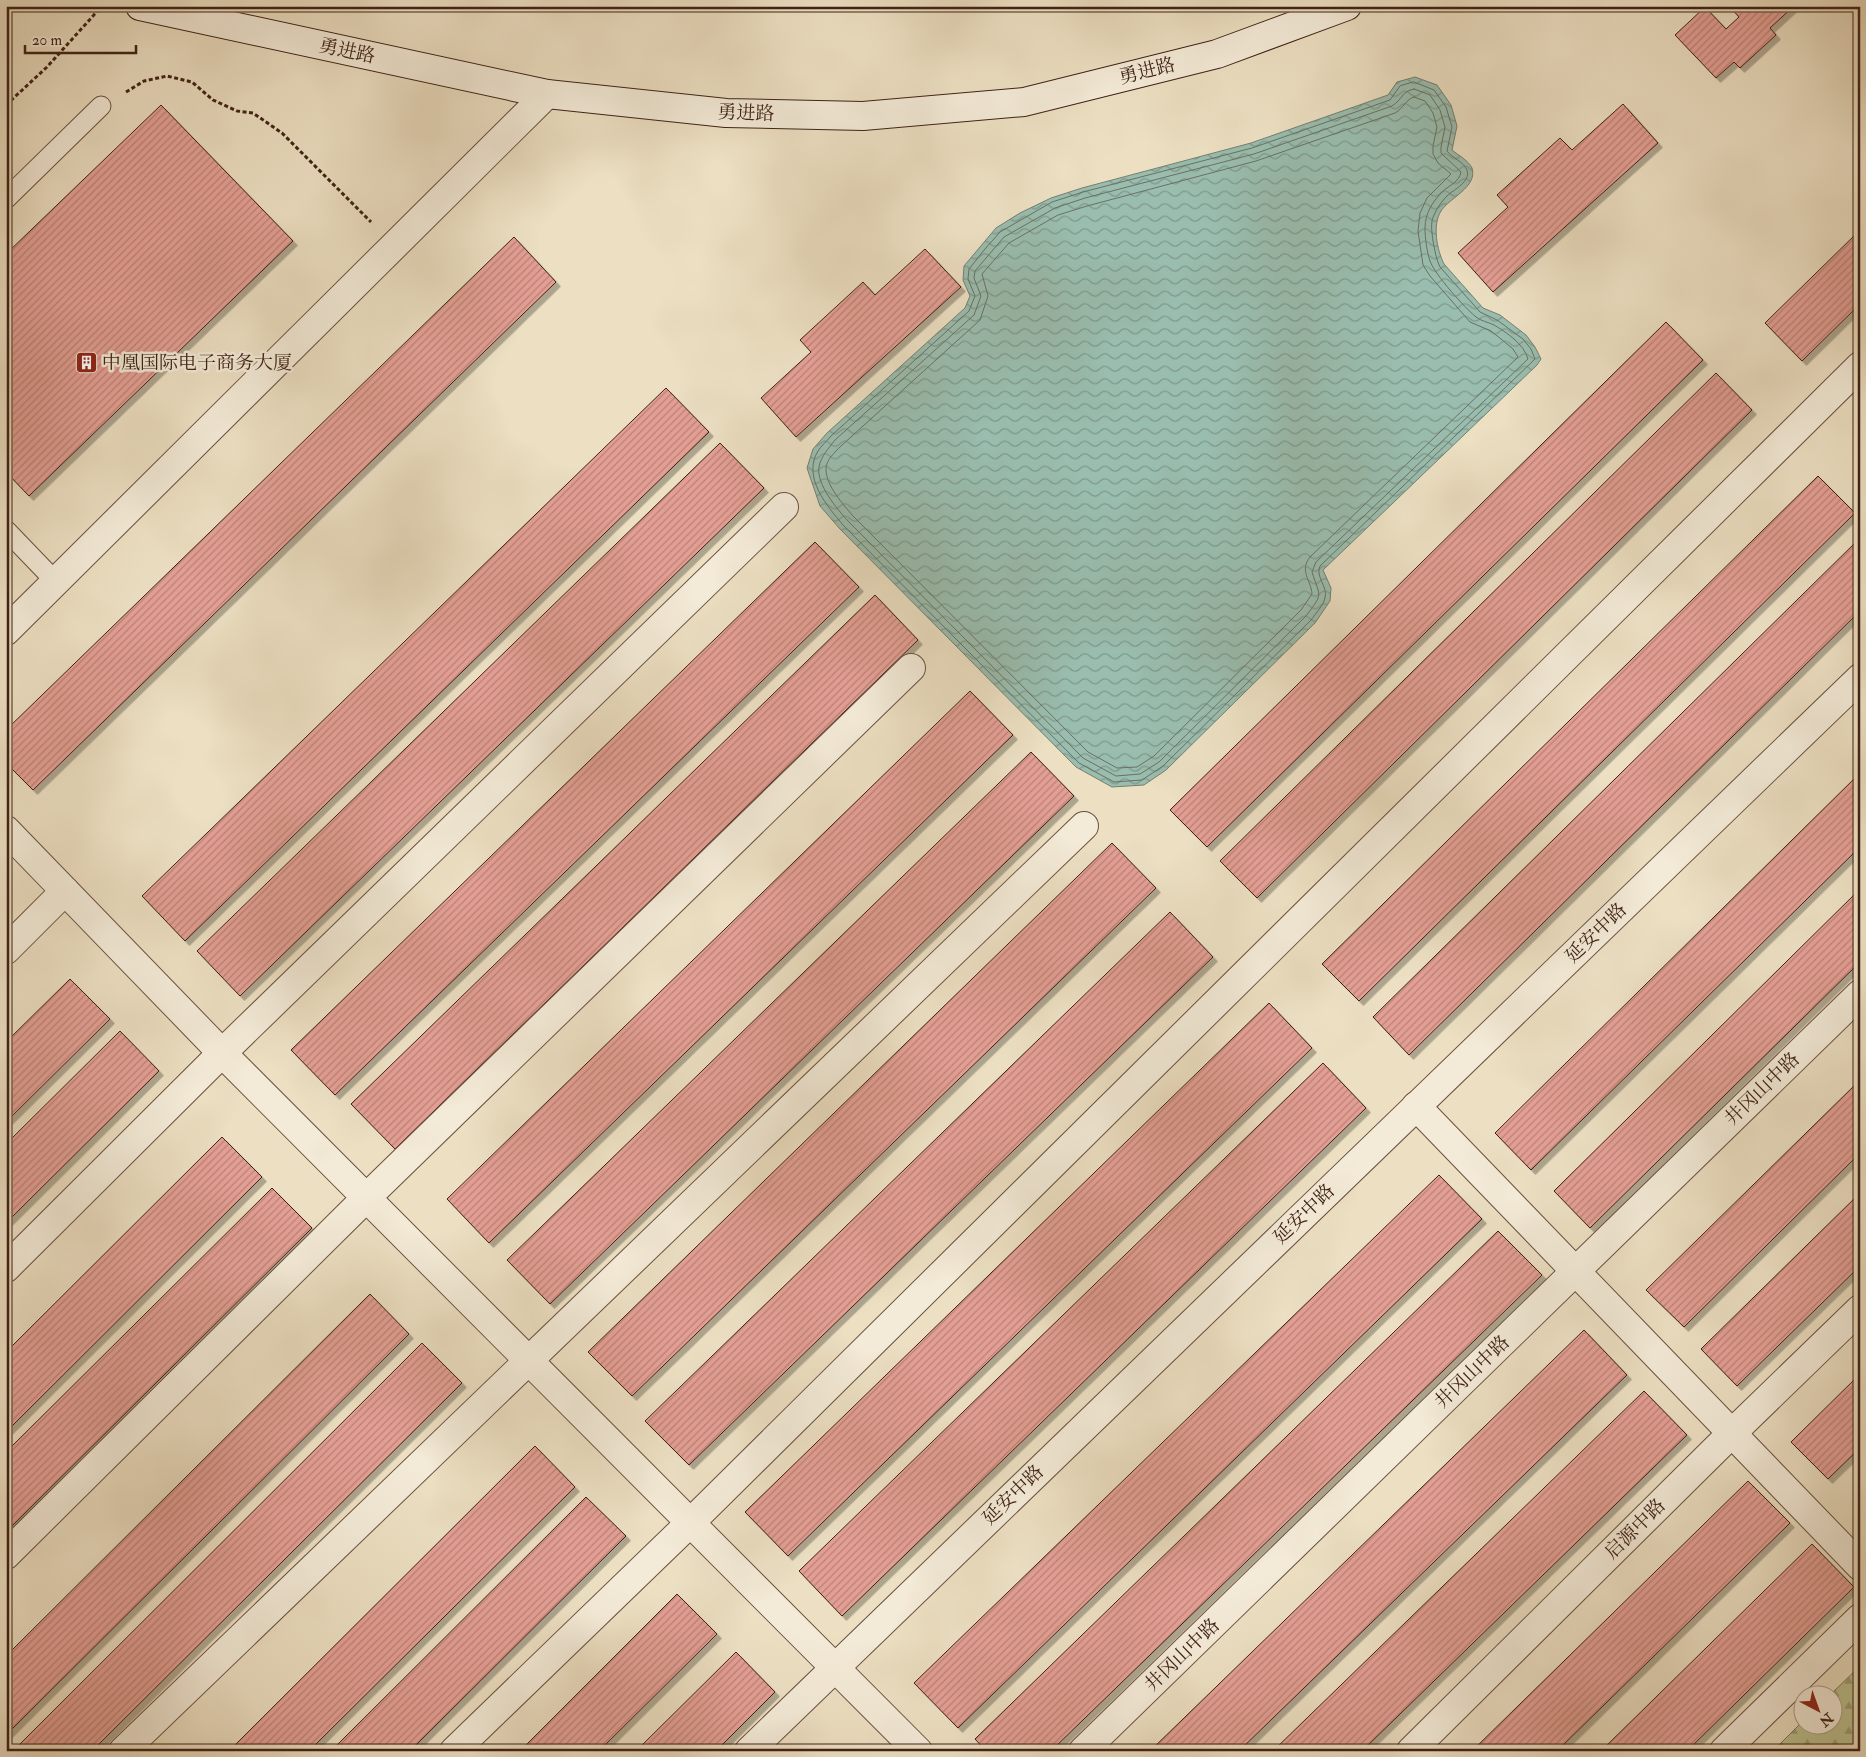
<svg xmlns="http://www.w3.org/2000/svg" width="1866" height="1757" viewBox="0 0 1866 1757" font-family="'IM FELL Double Pica','Noto Serif SC',serif">
<defs>
<pattern id="forest-firs" width="22" height="20" patternUnits="userSpaceOnUse" patternTransform="scale(1.25)"><rect width="22" height="20" fill="#bcc190"/><path d="M5 1l3.5 6h-7zM16 11l3.5 6h-7z" fill="#9a9c75"/></pattern>
<pattern id="water-waves" width="16" height="10" patternUnits="userSpaceOnUse" patternTransform="scale(1.25)"><rect width="16" height="10" fill="#99bdae"/><path d="M0 5q4-4 8 0t8 0" fill="none" stroke="#7e998d"/></pattern>
<pattern id="building-hatch" width="6" height="6" patternUnits="userSpaceOnUse" patternTransform="scale(1.25)"><rect width="6" height="6" fill="#e49f94"/><path d="M-1 1l2-2M0 6l6-6M5 7l2-2" fill="none" stroke="#ba8178"/></pattern>
<filter id="shadow"><feDropShadow dx="4.5" dy="4.5" stdDeviation="0" flood-color="#0004"/></filter>
</defs>
<rect width="100%" height="100%" fill="#ecdfc2"/>
<filter id="stains"><feTurbulence type="fractalNoise" baseFrequency=".004" numOctaves="4"/><feColorMatrix values="0 0 0 0 .2 0 0 0 0 .09 0 0 0 0 .02 0 0 0 .5 -.17"/></filter>
<radialGradient id="worn" r=".72"><stop offset=".6" stop-color="#630" stop-opacity="0"/><stop offset="1" stop-color="#630" stop-opacity=".3"/></radialGradient>
<polygon fill="url(#forest-firs)" stroke="#7e7253" points="1860,1666 1860,1751 1773,1751 1803,1721 1804,1724 1834,1724 1834,1694 1831,1694"/>
<path fill="url(#water-waves)" stroke="#757f71" d="M1415,77L1437,85L1451,105L1457,126L1452,150C1458,155 1469,161 1472,168C1478,187 1449,198 1441,211C1432,225 1437,250 1444,264L1483,308L1500,315L1526,335L1535,347L1541,359L1537,365L1323,570L1331,588L1330,601L1315,623L1166,770L1144,785L1112,787L1076,767L840,529L820,506L807,468L813,449L827,433L965,308L970,296L963,280L964,266L996,228L1020,213L1051,198L1082,188L1251,143L1388,95L1397,82Z"/>
<g fill="none" stroke-linecap="round" stroke-linejoin="round">
<g stroke="#6c7062" stroke-width="1">
<path d="M1414,82L1434,90L1446,107L1452,127L1447,151C1452,158 1464,162 1467,170C1471,182 1454,189 1447,196C1442,201 1437,208 1434,215C1430,223 1432,232 1433,241C1435,251 1436,259 1440,267L1480,312L1497,320L1523,339L1531,349L1535,359L1320,566C1315,577 1328,586 1325,598C1323,606 1316,613 1311,620L1163,766L1142,780L1114,782L1079,763L843,525C827,506 802,477 818,451C821,446 827,441 831,436L969,311L975,296L968,279L969,269L985,249L1000,232L1052,202L1083,192L1252,148L1390,100L1400,86Z"/>
<path d="M1414,89L1430,95L1440,110L1445,127L1441,147V153L1461,172C1459,182 1450,185 1443,191C1433,201 1425,213 1425,228C1425,238 1427,252 1430,261C1435,275 1465,308 1476,317C1481,321 1488,322 1494,325C1506,332 1524,344 1528,359L1316,562L1312,572C1320,598 1324,592 1306,616L1159,762L1140,774L1116,776L1083,758L848,521C837,509 816,484 819,467C821,456 829,448 835,440L974,315L981,296L974,278L975,271L1004,237L1055,208L1085,198L1254,154L1392,106C1403,99 1401,92 1414,89Z"/>
<path d="M1414,97L1425,101L1433,113L1437,127L1433,146V154L1438,163L1451,174L1427,198L1420,213L1418,231L1423,265L1430,276L1470,322L1491,331L1501,339L1513,349L1518,357L1310,557C1299,571 1311,580 1312,594L1301,610L1154,756L1137,767L1117,768L1088,752L853,516C843,504 826,486 826,469C826,460 835,452 841,446L980,320L988,296L982,274L1009,243L1058,215L1087,206L1256,161L1395,113C1403,109 1406,99 1414,97Z"/>
</g>
</g>
<g fill="url(#building-hatch)" stroke="#3f2216" filter="url(#shadow)">
<polygon points="1729,6 1794,6 1770,28 1776,35 1740,68 1734,62 1716,78 1675,35 1705,7 1726,29 1739,17"/>
<polygon points="1623,104 1658,143 1493,292 1458,253 1508,207 1497,195 1560,138 1572,150"/>
<polygon points="161,105 293,241 29,496 6,472 6,254"/>
<polygon points="1860,230 1860,304 1802,361 1765,323"/>
<polygon points="514,237 556,282 33,790 6,763 6,730"/>
<polygon points="925,249 961,287 796,437 761,398 811,352 800,340 863,282 875,295"/>
<polygon points="1666,322 1703,360 1207,847 1170,810"/>
<polygon points="1716,373 1752,410 1257,898 1220,861"/>
<polygon points="666,388 709,432 185,941 142,896"/>
<polygon points="720,443 764,488 240,996 197,951"/>
<polygon points="1818,476 1855,513 1359,1001 1322,964"/>
<polygon points="1860,538 1860,611 1409,1055 1373,1017"/>
<polygon points="815,542 859,587 335,1095 291,1050"/>
<polygon points="875,595 918,640 395,1149 351,1104"/>
<polygon points="970,691 1013,735 489,1243 447,1199"/>
<polygon points="1031,752 1074,796 550,1304 507,1260"/>
<polygon points="1860,773 1860,847 1531,1170 1495,1133"/>
<polygon points="1112,843 1156,888 632,1396 588,1352"/>
<polygon points="1860,889 1860,962 1590,1228 1554,1191"/>
<polygon points="1170,912 1213,957 689,1465 645,1421"/>
<polygon points="70,979 110,1019 6,1122 6,1042"/>
<polygon points="1269,1003 1312,1048 788,1556 745,1512"/>
<polygon points="120,1031 159,1071 6,1223 6,1144"/>
<polygon points="1323,1063 1366,1108 842,1616 799,1571"/>
<polygon points="1860,1080 1860,1153 1684,1327 1646,1290"/>
<polygon points="222,1137 262,1177 6,1432 6,1352"/>
<polygon points="1439,1175 1482,1219 958,1728 914,1683"/>
<polygon points="272,1188 312,1228 6,1532 6,1452"/>
<polygon points="1860,1193 1860,1266 1737,1386 1701,1349"/>
<polygon points="1498,1231 1542,1275 1051,1751 986,1751 975,1739"/>
<polygon points="370,1294 409,1334 6,1735 6,1656"/>
<polygon points="1584,1330 1627,1375 1239,1751 1150,1751"/>
<polygon points="422,1343 462,1383 92,1751 13,1751"/>
<polygon points="1860,1374 1860,1448 1828,1479 1791,1442"/>
<polygon points="1644,1391 1687,1435 1362,1751 1273,1751"/>
<polygon points="535,1446 575,1487 309,1751 229,1751"/>
<polygon points="1748,1481 1790,1523 1557,1751 1472,1751"/>
<polygon points="586,1497 626,1536 410,1751 331,1751"/>
<polygon points="1812,1544 1854,1587 1687,1751 1601,1751"/>
<polygon points="677,1594 717,1634 599,1751 520,1751"/>
<polygon points="736,1652 775,1692 716,1751 636,1751"/>
</g>
<g fill="none" stroke-linecap="round" stroke-linejoin="round">
<defs>
<g id="lane">
<polyline points="6,199 101,106"/>
<polyline points="6,530 56,582"/>
</g>
<g id="street">
<polyline points="6,631 547,94"/>
<polyline points="6,830 222,1053 918,1751"/>
<polyline points="6,950 65,891"/>
<polyline points="1416,1106 1860,1566"/>
<polyline points="6,1268 222,1053 784,507"/>
<polyline points="6,1555 366,1198 911,668"/>
<polyline points="123,1751 1084,826"/>
<polyline points="454,1751 690,1523 1860,366"/>
<polyline points="749,1751 1860,678"/>
<polyline points="1083,1751 1860,994"/>
<polyline points="1411,1751 1731,1434 1860,1309"/>
<polyline points="1724,1751 1860,1618"/>
</g>
<polyline id="secondary" points="140,6 547,94 726,113 863,116 1024,102 1217,54 1347,6"/>
</defs>
<use href="#lane" stroke="#6a5141" stroke-width="21"/>
<use href="#street" stroke="#6a5141" stroke-width="30"/>
<use href="#secondary" stroke="#3f2216" stroke-width="30"/>
<g stroke="#3f2216" stroke-width="3" stroke-dasharray="4 2.5" stroke-linecap="butt">
<polyline points="126,92 144,81 167,76 192,82 213,100 237,111 253,113 282,133 371,222"/>
<polyline points="6,105 47,67 102,6"/>
</g>
<use href="#lane" stroke="#f3ead7" stroke-width="19"/>
<use href="#street" stroke="#f3ead7" stroke-width="28"/>
<use href="#secondary" stroke="#f3ead7" stroke-width="28"/>
</g>
<defs>
<symbol id="building-square" viewBox="-11 -11 22 22"><rect x="-9" y="-9" width="18" height="18" rx="4" fill="#8f2418" stroke="#f3ead7"/><path d="M-4-6H4V6H1V3H-1V6H-4ZM-2.5-4.3h1.7v1.8h-1.7ZM.8-4.3h1.7v1.8H.8ZM-2.5-1h1.7V.8h-1.7ZM.8-1h1.7V.8H.8Z" fill="#fff"/></symbol>
</defs>
<g fill-rule="evenodd">
<use href="#building-square" x="74" y="350" width="25" height="25"/>
</g>
<g text-anchor="middle" dominant-baseline="central" stroke-width="5" stroke-linejoin="round" paint-order="stroke">
<g font-size="19" fill="#3f2216" stroke="#f3ead7">
<text transform="translate(347 51) rotate(12)">勇进路</text>
<text transform="translate(1147 71) rotate(-14)">勇进路</text>
<text transform="translate(746 113) rotate(2)">勇进路</text>
<text transform="translate(1596 933) rotate(-44)">延安中路</text>
<text transform="translate(1762 1089) rotate(-44)">井冈山中路</text>
<text transform="translate(1304 1214) rotate(-44)">延安中路</text>
<text transform="translate(1472 1372) rotate(-44)">井冈山中路</text>
<text transform="translate(1013 1495) rotate(-44)">延安中路</text>
<text transform="translate(1635 1529) rotate(-45)">启源中路</text>
<text transform="translate(1182 1655) rotate(-44)">井冈山中路</text>
</g>
<g font-size="19" fill="#3f2216" stroke="#f3ead7" text-anchor="start">
<text x="102" y="363">中凰国际电子商务大厦</text>
</g>
</g>
<rect width="1866" height="1757" fill="none" stroke="#ecdfc2" stroke-width="25"/>
<rect x="8" y="8" width="1851" height="1742" fill="none" stroke="#3f2216" stroke-width="2.5"/>
<rect x="12" y="12" width="1841" height="1732" fill="none" stroke="#3f2216"/>
<g transform="translate(1818 1710) rotate(139)"><circle r="24" fill="#f3ead7" stroke="#ab9a8a"/>
<path d="M0-4L9 19L0 12L-9 19Z" fill="#8f2418"/>
<text y="-8" font-size="14" font-weight="bold" text-anchor="middle" fill="#3f2216">N</text>
</g>
<path d="M25 45v8h111v-8" fill="none" stroke="#3f2216" stroke-width="2.5"/>
<text x="32" y="45" font-size="15" fill="#3f2216" stroke="#f3ead7" stroke-width="4" paint-order="stroke">20 m</text>
<rect width="100%" height="100%" filter="url(#stains)"/>
<rect width="100%" height="100%" fill="url(#worn)"/>
</svg>
